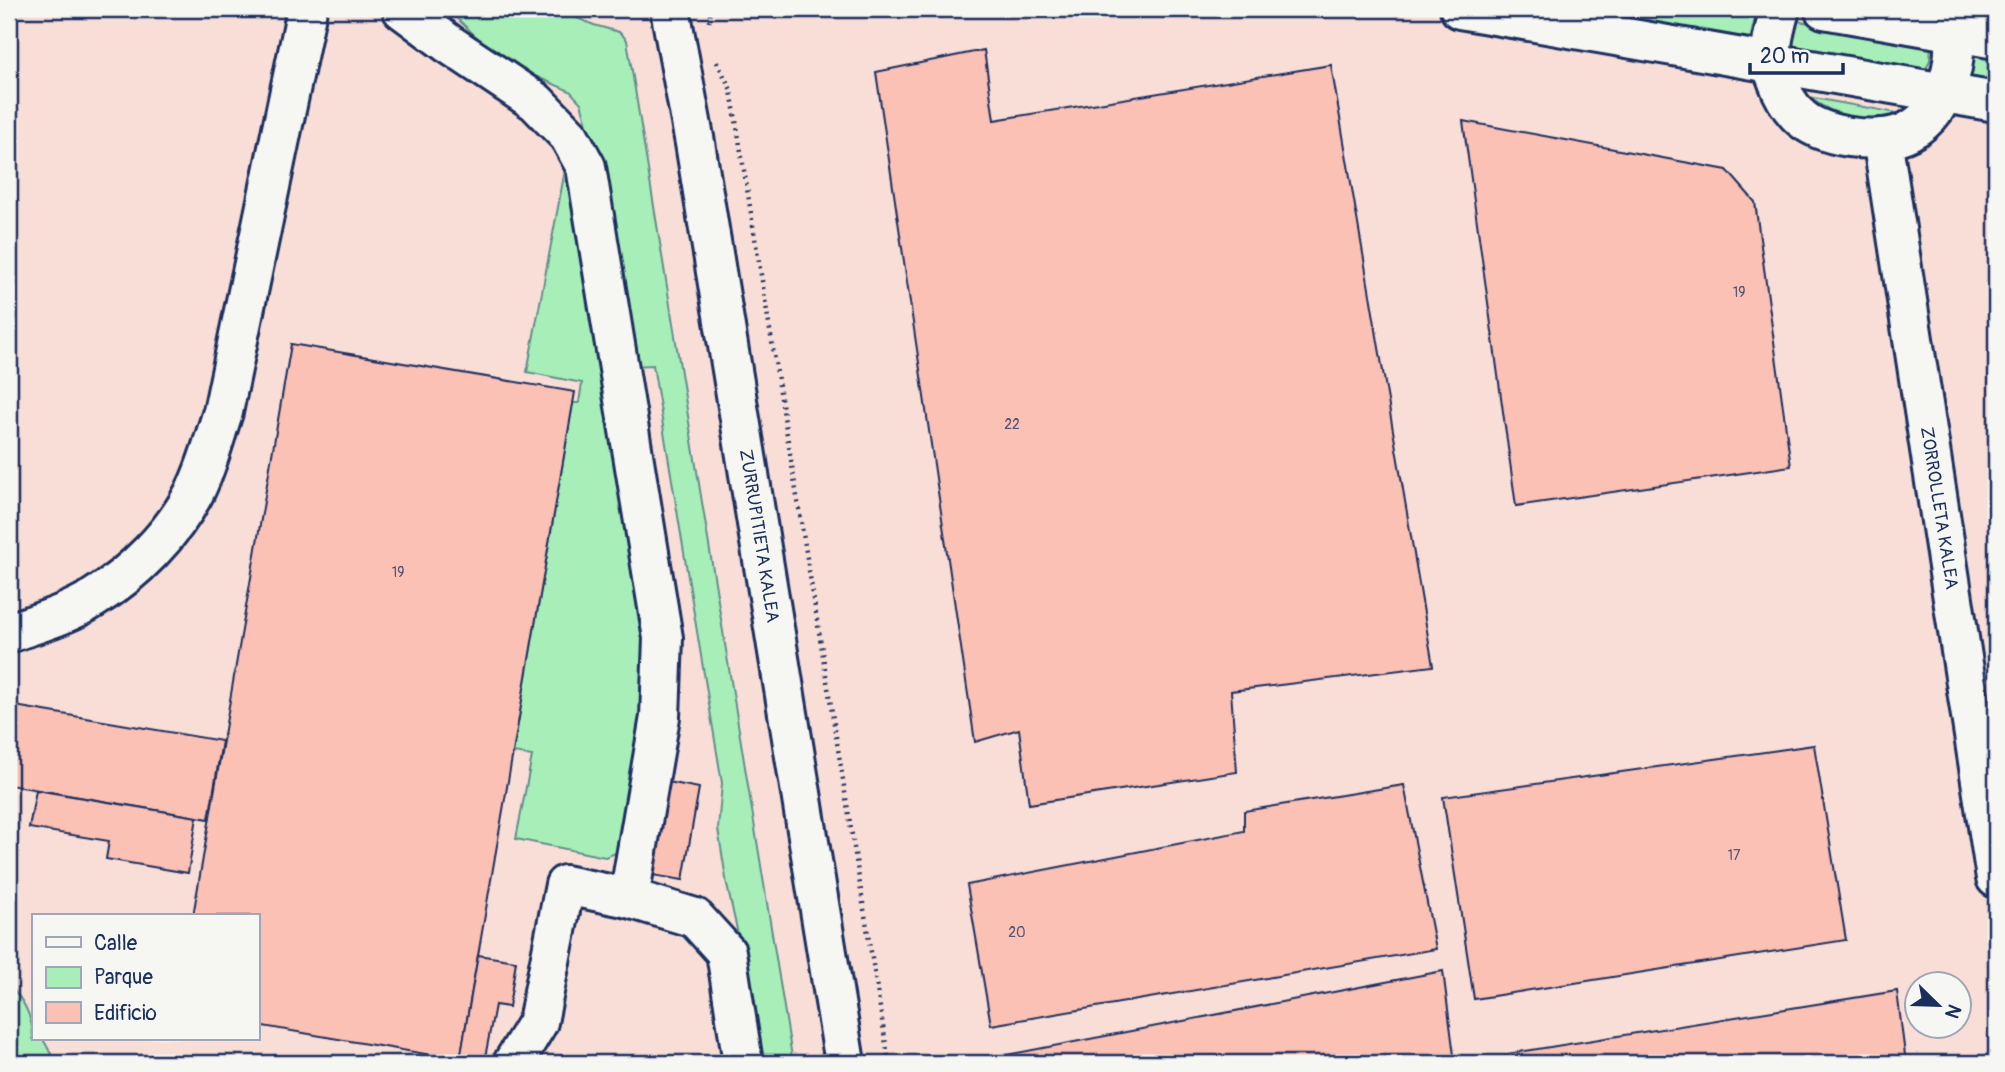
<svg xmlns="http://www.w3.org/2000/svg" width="2005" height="1072" viewBox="0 0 2005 1072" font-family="Pangolin,sans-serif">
<rect width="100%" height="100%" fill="#f7ebe6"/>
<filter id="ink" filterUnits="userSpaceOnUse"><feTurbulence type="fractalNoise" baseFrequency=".0143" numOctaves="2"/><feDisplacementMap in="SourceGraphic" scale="14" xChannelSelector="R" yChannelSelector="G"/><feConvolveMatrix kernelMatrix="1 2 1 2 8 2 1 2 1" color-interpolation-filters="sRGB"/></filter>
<g filter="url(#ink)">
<path fill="#f8ded7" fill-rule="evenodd" d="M9,9H1996V1063H9ZM33,916H257V1039H33ZM1918,984H1960V1026H1918Z"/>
<g fill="#a8eeb9" stroke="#628e8c" stroke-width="2">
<polygon points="447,9 555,9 594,25 619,32 627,40 793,1063 760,1063 744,961 727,885 718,829 722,783 653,365 632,366 598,163 581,103 570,91 521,70 482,42"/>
<polygon points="1544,9 1726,9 1756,14 1749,44"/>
<polygon points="1798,21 1931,45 1930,60 1924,74 1792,53 1791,35"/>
<polygon points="1970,51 1996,55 1996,88 1965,83"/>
<path d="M1808,97L1903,114C1868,128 1838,117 1808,97Z"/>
<polygon points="568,154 650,679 616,853 605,857 516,839 532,756 513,753 573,403 579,403 582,383 527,372"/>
<path d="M9,985C24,1000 33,1018 33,1039H43L56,1063H9Z"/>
</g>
<g fill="#fbc1b5" stroke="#1b2f5e" stroke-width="2">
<polygon points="984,50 994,120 1331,65 1433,666 1231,691 1237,772 1029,804 1019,729 975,742 876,72"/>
<polygon points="1463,121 1727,170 1755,202 1791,466 1516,506"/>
<polygon points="291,344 575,392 460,1060 257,1025 257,916 193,916"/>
<polygon points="9,705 222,741 209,819 9,785"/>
<polygon points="1814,745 1846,940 1474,999 1443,797"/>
<polygon points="668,782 699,788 683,880 652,875"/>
<polygon points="1404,785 1436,949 991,1025 967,885 1244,831 1244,811"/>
<polygon points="36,790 197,817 188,873 106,859 109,841 29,828"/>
<polygon points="478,955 516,961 509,1007 495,1005 484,1063 460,1060"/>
<polygon points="1443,971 1455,1063 998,1063 996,1057"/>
<polygon points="1897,991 1906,1063 1507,1063 1506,1054"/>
</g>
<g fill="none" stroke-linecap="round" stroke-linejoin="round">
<defs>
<g id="minor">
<polyline points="402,9 449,44 536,102 569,136 586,167 663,638 660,717 629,898 695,918 726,952 743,1063"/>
<polyline points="670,9 695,143 845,1063"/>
<polyline points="1460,9 1996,102"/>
<path d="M1780,9C1776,25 1770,44 1771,62C1772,68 1776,76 1778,82C1782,93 1789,105 1797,114C1818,138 1881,146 1909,131C1930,120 1944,99 1950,76C1957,50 1955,34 1945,9"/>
<polyline points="1824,9 1996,39"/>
<polyline points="1882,138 1996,878"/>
<path d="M9,633C37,623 69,614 94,598C134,573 172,535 194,493C207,468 214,439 223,412L307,9"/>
<polyline points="513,1063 538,1022 565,885 629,898"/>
</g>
</defs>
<use href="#minor" stroke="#1b2f5e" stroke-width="44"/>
<g stroke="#1b2f5e" stroke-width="4.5" stroke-dasharray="2 5" stroke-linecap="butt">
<polyline points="709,22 711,9"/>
<polyline points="717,62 731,90 889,1063"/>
</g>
<use href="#minor" stroke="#f6f6f2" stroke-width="38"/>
</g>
</g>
<g text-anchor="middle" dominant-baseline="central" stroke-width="6" stroke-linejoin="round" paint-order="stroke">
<g font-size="14" fill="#535474">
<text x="1739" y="292">19</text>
<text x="1012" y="424">22</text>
<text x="398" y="572">19</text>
<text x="1734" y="855">17</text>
<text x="1017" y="932">20</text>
</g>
<g font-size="18" fill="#1b2f5e" stroke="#f6f6f2">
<text transform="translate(1939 508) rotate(81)">ZORROLLETA KALEA</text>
<text transform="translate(759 536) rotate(81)">ZURRUPITIETA KALEA</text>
</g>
</g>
<rect width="2005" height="1072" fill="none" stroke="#f6f6f2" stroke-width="35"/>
<rect x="18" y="18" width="1970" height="1037" fill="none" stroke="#1b2f5e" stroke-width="2.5" filter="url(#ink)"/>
<rect x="32" y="914" width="228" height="126" fill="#f6f6f2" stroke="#9ea6b7" stroke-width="2"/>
<rect x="46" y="937" width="35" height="10" fill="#f6f6f2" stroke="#9ea6b7" stroke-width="2"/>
<text x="94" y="950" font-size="21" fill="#1b2f5e">Calle</text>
<rect x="46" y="967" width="35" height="21" fill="#a8eeb9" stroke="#9ea6b7" stroke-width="2"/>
<text x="94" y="984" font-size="21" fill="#1b2f5e">Parque</text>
<rect x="46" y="1002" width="35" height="21" fill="#fbc1b5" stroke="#9ea6b7" stroke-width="2"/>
<text x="94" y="1020" font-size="21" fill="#1b2f5e">Edificio</text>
<g transform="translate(1938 1005) rotate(113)"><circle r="33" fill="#f6f6f2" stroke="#9ea6b7" stroke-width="2"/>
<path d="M0-5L12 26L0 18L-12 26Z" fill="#1b2f5e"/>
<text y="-10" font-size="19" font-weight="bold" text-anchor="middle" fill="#1b2f5e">N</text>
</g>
<path d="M1750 63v10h93v-10" fill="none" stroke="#1b2f5e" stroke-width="3.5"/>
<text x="1760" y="63" font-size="21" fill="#1b2f5e" stroke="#f6f6f2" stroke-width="5" paint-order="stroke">20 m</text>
</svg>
